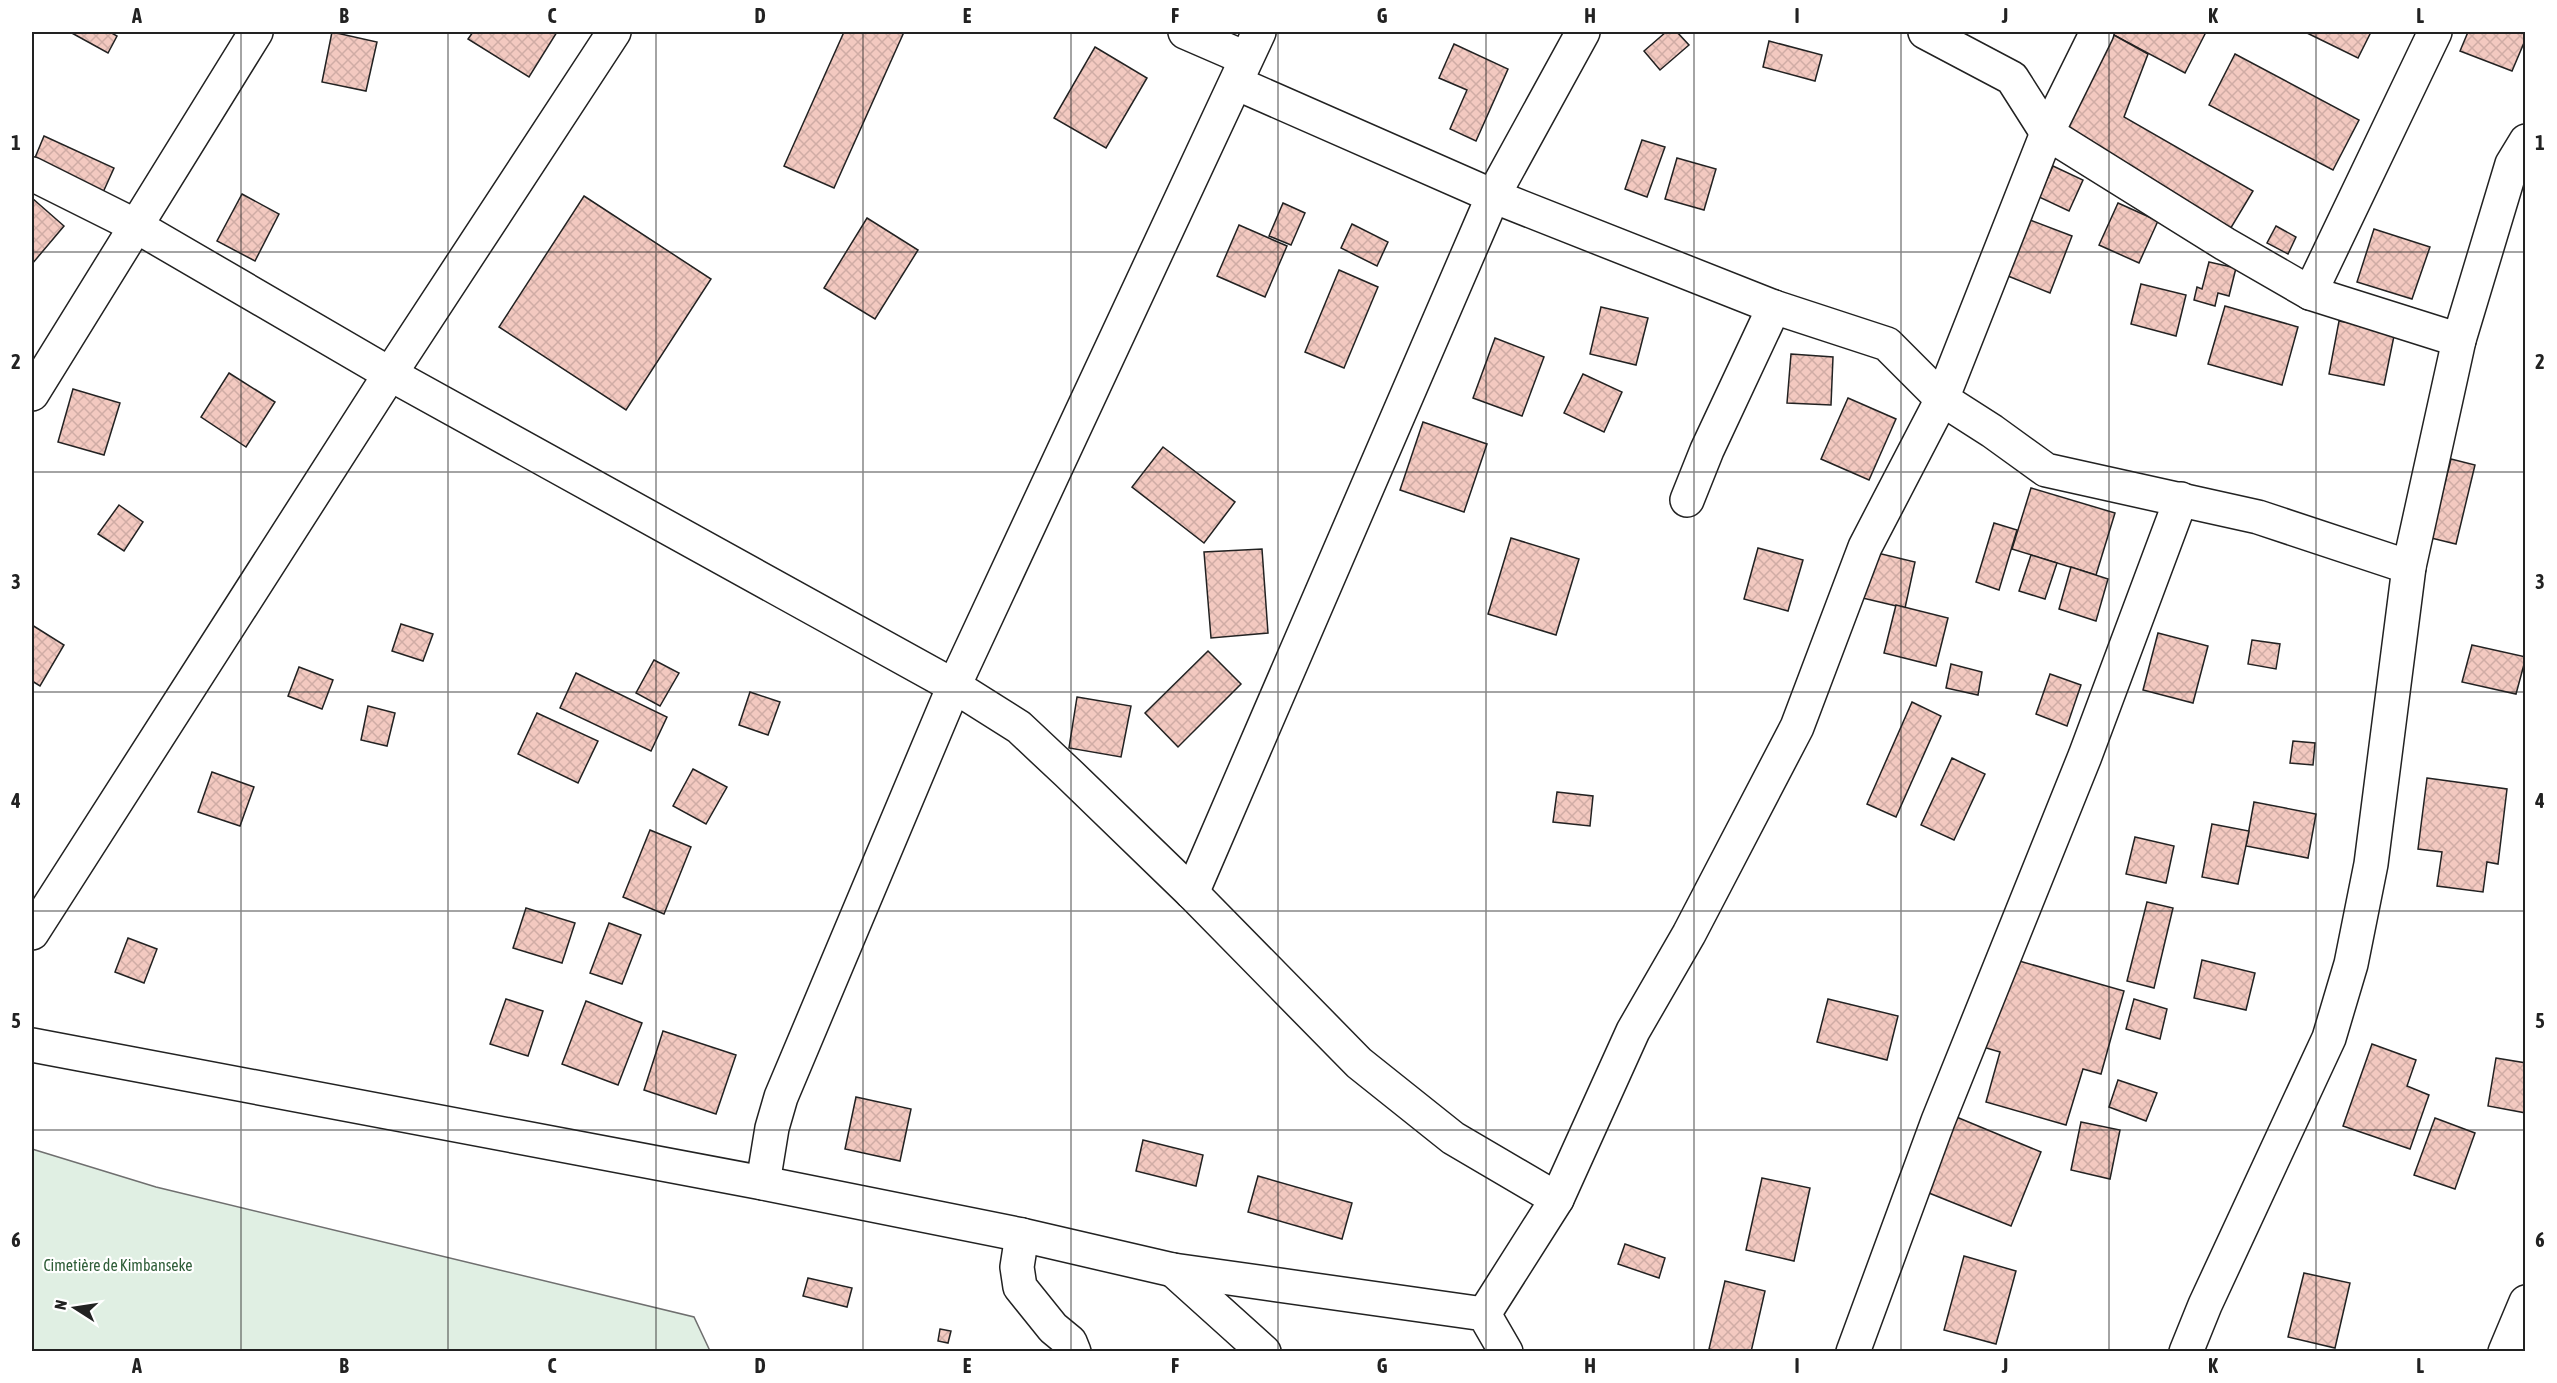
<svg xmlns="http://www.w3.org/2000/svg" width="2557" height="1383" viewBox="0 0 2557 1383" font-family="'Asap Condensed',sans-serif">
<defs>
<pattern id="building-cross-hatch" width="8" height="8" patternUnits="userSpaceOnUse" patternTransform="scale(1.5)"><rect width="8" height="8" fill="#f3c9c0"/><path d="M0 0l8 8M0 8l8-8" fill="none" stroke="#d0aca5"/></pattern>
</defs>
<rect width="100%" height="100%" fill="#fff"/>
<polygon fill="#e0efe3" stroke="#6f6f6f" stroke-width="1.5" points="32,1149 156,1187 694,1317 710,1351 32,1351"/>
<g fill="url(#building-cross-hatch)" stroke="#222" stroke-width="1.5">
<polygon points="70,32 110,32 117,36 108,53"/>
<polygon points="332,32 377,42 366,91 322,82"/>
<polygon points="473,32 557,32 529,77 468,39"/>
<polygon points="844,32 904,32 834,188 784,166"/>
<polygon points="1666,32 1677,32 1689,45 1660,70 1644,51"/>
<polygon points="2113,32 2206,32 2185,73 2112,34"/>
<polygon points="2305,32 2371,32 2358,58"/>
<polygon points="2468,32 2526,32 2526,38 2512,71 2460,51"/>
<polygon points="2112,34 2148,54 2124,117 2253,191 2229,231 2064,131"/>
<polygon points="1769,41 1822,55 1815,81 1763,67"/>
<polygon points="1454,44 1508,69 1476,141 1450,129 1467,90 1439,78"/>
<polygon points="1095,47 1147,78 1106,148 1054,118"/>
<polygon points="2235,54 2359,120 2333,170 2209,105"/>
<polygon points="44,136 114,168 100,199 32,165"/>
<polygon points="1642,140 1665,147 1647,197 1625,189"/>
<polygon points="1677,158 1716,169 1704,210 1665,199"/>
<polygon points="2053,166 2083,180 2069,211 2039,197"/>
<polygon points="242,194 279,214 255,261 217,241"/>
<polygon points="584,196 711,279 626,410 499,327"/>
<polygon points="32,198 64,226 32,264"/>
<polygon points="1283,203 1305,213 1291,245 1269,236"/>
<polygon points="2118,203 2158,221 2139,263 2099,245"/>
<polygon points="867,218 918,250 875,319 824,288"/>
<polygon points="2030,220 2072,236 2050,293 2008,276"/>
<polygon points="1352,224 1388,242 1377,266 1341,248"/>
<polygon points="1239,225 1287,246 1265,297 1217,276"/>
<polygon points="2276,226 2296,237 2288,254 2267,243"/>
<polygon points="2374,229 2430,247 2412,299 2357,282"/>
<polygon points="2209,262 2236,268 2229,296 2218,293 2215,306 2194,300 2197,287 2202,289"/>
<polygon points="1339,270 1378,287 1344,368 1305,352"/>
<polygon points="2141,284 2186,295 2176,336 2131,324"/>
<polygon points="2225,306 2298,327 2282,385 2208,364"/>
<polygon points="1601,307 1648,318 1636,365 1590,354"/>
<polygon points="2339,321 2395,331 2384,385 2329,374"/>
<polygon points="1495,338 1544,357 1522,416 1473,398"/>
<polygon points="1791,354 1833,357 1831,405 1787,403"/>
<polygon points="229,373 275,402 246,447 201,417"/>
<polygon points="1583,374 1622,392 1604,432 1564,413"/>
<polygon points="73,389 120,403 104,455 58,442"/>
<polygon points="1848,398 1896,419 1869,480 1821,459"/>
<polygon points="1423,422 1487,444 1464,512 1400,490"/>
<polygon points="1163,447 1235,502 1204,543 1132,487"/>
<polygon points="2451,459 2475,465 2456,544 2431,538"/>
<polygon points="2031,488 2115,513 2096,575 2012,549"/>
<polygon points="119,505 143,522 124,551 98,534"/>
<polygon points="1994,523 2017,530 1999,590 1976,582"/>
<polygon points="1511,538 1579,559 1556,635 1488,614"/>
<polygon points="1758,548 1803,560 1788,611 1744,599"/>
<polygon points="1262,549 1268,633 1211,638 1204,552"/>
<polygon points="1865,550 1915,562 1905,608 1854,596"/>
<polygon points="2031,555 2057,563 2045,599 2019,591"/>
<polygon points="2071,567 2108,579 2096,621 2059,609"/>
<polygon points="1896,605 1948,618 1936,666 1884,653"/>
<polygon points="401,624 433,634 423,661 392,651"/>
<polygon points="32,625 64,645 40,686 32,681"/>
<polygon points="2158,633 2208,646 2193,703 2143,690"/>
<polygon points="2252,640 2280,644 2276,669 2248,664"/>
<polygon points="2472,645 2526,657 2516,694 2462,682"/>
<polygon points="1208,651 1241,684 1178,747 1145,713"/>
<polygon points="654,660 679,673 660,706 636,693"/>
<polygon points="1951,664 1982,672 1978,695 1946,688"/>
<polygon points="299,667 333,680 322,709 288,696"/>
<polygon points="576,673 667,717 651,751 560,708"/>
<polygon points="2050,674 2081,685 2067,726 2036,714"/>
<polygon points="750,692 780,702 768,735 739,725"/>
<polygon points="1077,697 1131,706 1121,757 1069,748"/>
<polygon points="1912,702 1941,716 1896,817 1867,804"/>
<polygon points="368,706 395,713 387,746 361,740"/>
<polygon points="537,713 598,741 578,783 518,754"/>
<polygon points="2293,741 2315,743 2313,765 2290,763"/>
<polygon points="1952,758 1985,774 1954,840 1921,825"/>
<polygon points="693,769 727,787 706,824 673,806"/>
<polygon points="212,772 254,787 240,826 198,812"/>
<polygon points="2427,778 2507,789 2498,864 2487,862 2483,892 2437,886 2442,852 2418,849"/>
<polygon points="1557,792 1593,796 1590,826 1553,822"/>
<polygon points="2254,802 2316,814 2308,858 2246,846"/>
<polygon points="2212,824 2249,831 2238,884 2202,877"/>
<polygon points="650,830 691,847 664,914 623,897"/>
<polygon points="2135,837 2174,846 2166,883 2126,874"/>
<polygon points="2147,902 2173,908 2154,988 2127,981"/>
<polygon points="526,908 575,923 562,963 513,948"/>
<polygon points="609,923 641,935 622,984 590,973"/>
<polygon points="128,938 157,949 144,983 115,972"/>
<polygon points="2009,958 2124,991 2101,1074 2083,1069 2066,1125 1986,1102 2000,1052 1983,1047"/>
<polygon points="2202,960 2255,973 2246,1010 2194,998"/>
<polygon points="506,999 543,1011 528,1056 490,1044"/>
<polygon points="1828,999 1898,1016 1887,1060 1817,1042"/>
<polygon points="2134,999 2167,1009 2160,1039 2126,1029"/>
<polygon points="586,1001 642,1023 618,1085 562,1064"/>
<polygon points="663,1031 736,1055 716,1114 644,1090"/>
<polygon points="2372,1044 2416,1060 2407,1086 2429,1095 2410,1149 2343,1126"/>
<polygon points="2496,1058 2526,1063 2526,1113 2488,1106"/>
<polygon points="2118,1080 2157,1093 2146,1121 2109,1107"/>
<polygon points="856,1097 911,1109 900,1161 845,1149"/>
<polygon points="1954,1116 2041,1152 2011,1226 1924,1191"/>
<polygon points="2435,1118 2475,1133 2455,1189 2414,1175"/>
<polygon points="2081,1122 2120,1130 2110,1179 2071,1170"/>
<polygon points="1143,1140 1203,1155 1196,1186 1136,1171"/>
<polygon points="1258,1176 1352,1203 1342,1239 1248,1212"/>
<polygon points="1762,1178 1810,1188 1794,1261 1746,1250"/>
<polygon points="1625,1244 1665,1258 1659,1278 1618,1264"/>
<polygon points="1964,1256 2016,1271 1996,1344 1944,1330"/>
<polygon points="2304,1273 2350,1283 2335,1348 2288,1337"/>
<polygon points="808,1278 852,1288 847,1307 803,1296"/>
<polygon points="1725,1281 1765,1291 1751,1352 1720,1352 1709,1349"/>
<polygon points="940,1329 951,1331 948,1343 938,1341"/>
</g>
<g fill="none" stroke-linecap="round" stroke-linejoin="round">
<defs>
<g id="minor">
<polyline points="1185,32 1245,58"/>
<polyline points="1925,32 2012,78 2047,133 2225,244 2310,293 2459,340"/>
<polyline points="1236,83 1493,196 1774,307 1887,344 1942,399 1992,431 2046,470 2258,517 2409,567"/>
<polyline points="32,174 136,226 390,374 954,686 1019,727 1068,773 1192,893 1359,1063 1453,1138 1557,1199"/>
<polyline points="2310,293 2435,32"/>
<polyline points="32,394 256,32"/>
<polyline points="1687,500 1707,450 1774,307"/>
<polyline points="1192,893 1493,196 1583,32"/>
<polyline points="32,933 390,374 614,32"/>
<polyline points="32,1045 763,1183 1022,1235 1173,1270 1484,1314 1506,1352"/>
<polyline points="763,1183 772,1128 781,1097 954,686 1259,32"/>
<polyline points="1022,1235 1017,1267 1020,1287 1053,1328 1070,1342 1074,1352"/>
<polyline points="1173,1270 1264,1352"/>
<polyline points="1484,1314 1557,1199 1633,1031 1689,934 1797,727 1865,547 1942,399 2047,133 2097,32"/>
<polyline points="1853,1352 1938,1121 2085,756 2181,499"/>
<polyline points="2186,1352 2205,1305 2329,1038 2351,964 2371,864 2409,567 2459,340 2512,164 2526,141"/>
<polyline points="2505,1352 2526,1302"/>
</g>
</defs>
<use href="#minor" stroke="#222" stroke-width="36"/>
<use href="#minor" stroke="#fff" stroke-width="33"/>
</g>
<path fill="none" stroke="#222" stroke-width="1.5" stroke-opacity="0.55" d="M241,32V1352M448,32V1352M656,32V1352M863,32V1352M1071,32V1352M1278,32V1352M1486,32V1352M1694,32V1352M1901,32V1352M2109,32V1352M2316,32V1352M32,252H2526M32,472H2526M32,692H2526M32,911H2526M32,1130H2526"/>
<g text-anchor="middle" dominant-baseline="central" stroke-width="4.5" stroke-linejoin="round" paint-order="stroke">
<g font-size="16" fill="#2f5e38" stroke="#fff">
<text x="118" y="1265">Cimetière de Kimbanseke</text>
</g>
</g>
<rect width="2557" height="1383" fill="none" stroke="#ffffff" stroke-width="66"/>
<g transform="translate(75 1308) rotate(282)" stroke="#ffffff" stroke-width="4.5" paint-order="stroke">
<path d="M0-4.5L10 22L0 15L-10 22Z" fill="#222222"/>
<text y="-9" font-size="16" font-weight="bold" text-anchor="middle" fill="#222222">N</text>
</g>
<rect x="33" y="33" width="2491" height="1317" fill="none" stroke="#222" stroke-width="2"/>
<g font-size="20" text-anchor="middle" font-weight="bold" fill="#222">
<text x="137" y="23">A</text>
<text x="344" y="23">B</text>
<text x="552" y="23">C</text>
<text x="760" y="23">D</text>
<text x="967" y="23">E</text>
<text x="1175" y="23">F</text>
<text x="1382" y="23">G</text>
<text x="1590" y="23">H</text>
<text x="1797" y="23">I</text>
<text x="2005" y="23">J</text>
<text x="2213" y="23">K</text>
<text x="2420" y="23">L</text>
<text x="16" y="150">1</text>
<text x="2540" y="150">1</text>
<text x="16" y="369">2</text>
<text x="2540" y="369">2</text>
<text x="16" y="589">3</text>
<text x="2540" y="589">3</text>
<text x="16" y="808">4</text>
<text x="2540" y="808">4</text>
<text x="16" y="1028">5</text>
<text x="2540" y="1028">5</text>
<text x="16" y="1247">6</text>
<text x="2540" y="1247">6</text>
<text x="137" y="1373">A</text>
<text x="344" y="1373">B</text>
<text x="552" y="1373">C</text>
<text x="760" y="1373">D</text>
<text x="967" y="1373">E</text>
<text x="1175" y="1373">F</text>
<text x="1382" y="1373">G</text>
<text x="1590" y="1373">H</text>
<text x="1797" y="1373">I</text>
<text x="2005" y="1373">J</text>
<text x="2213" y="1373">K</text>
<text x="2420" y="1373">L</text>
</g>
</svg>
